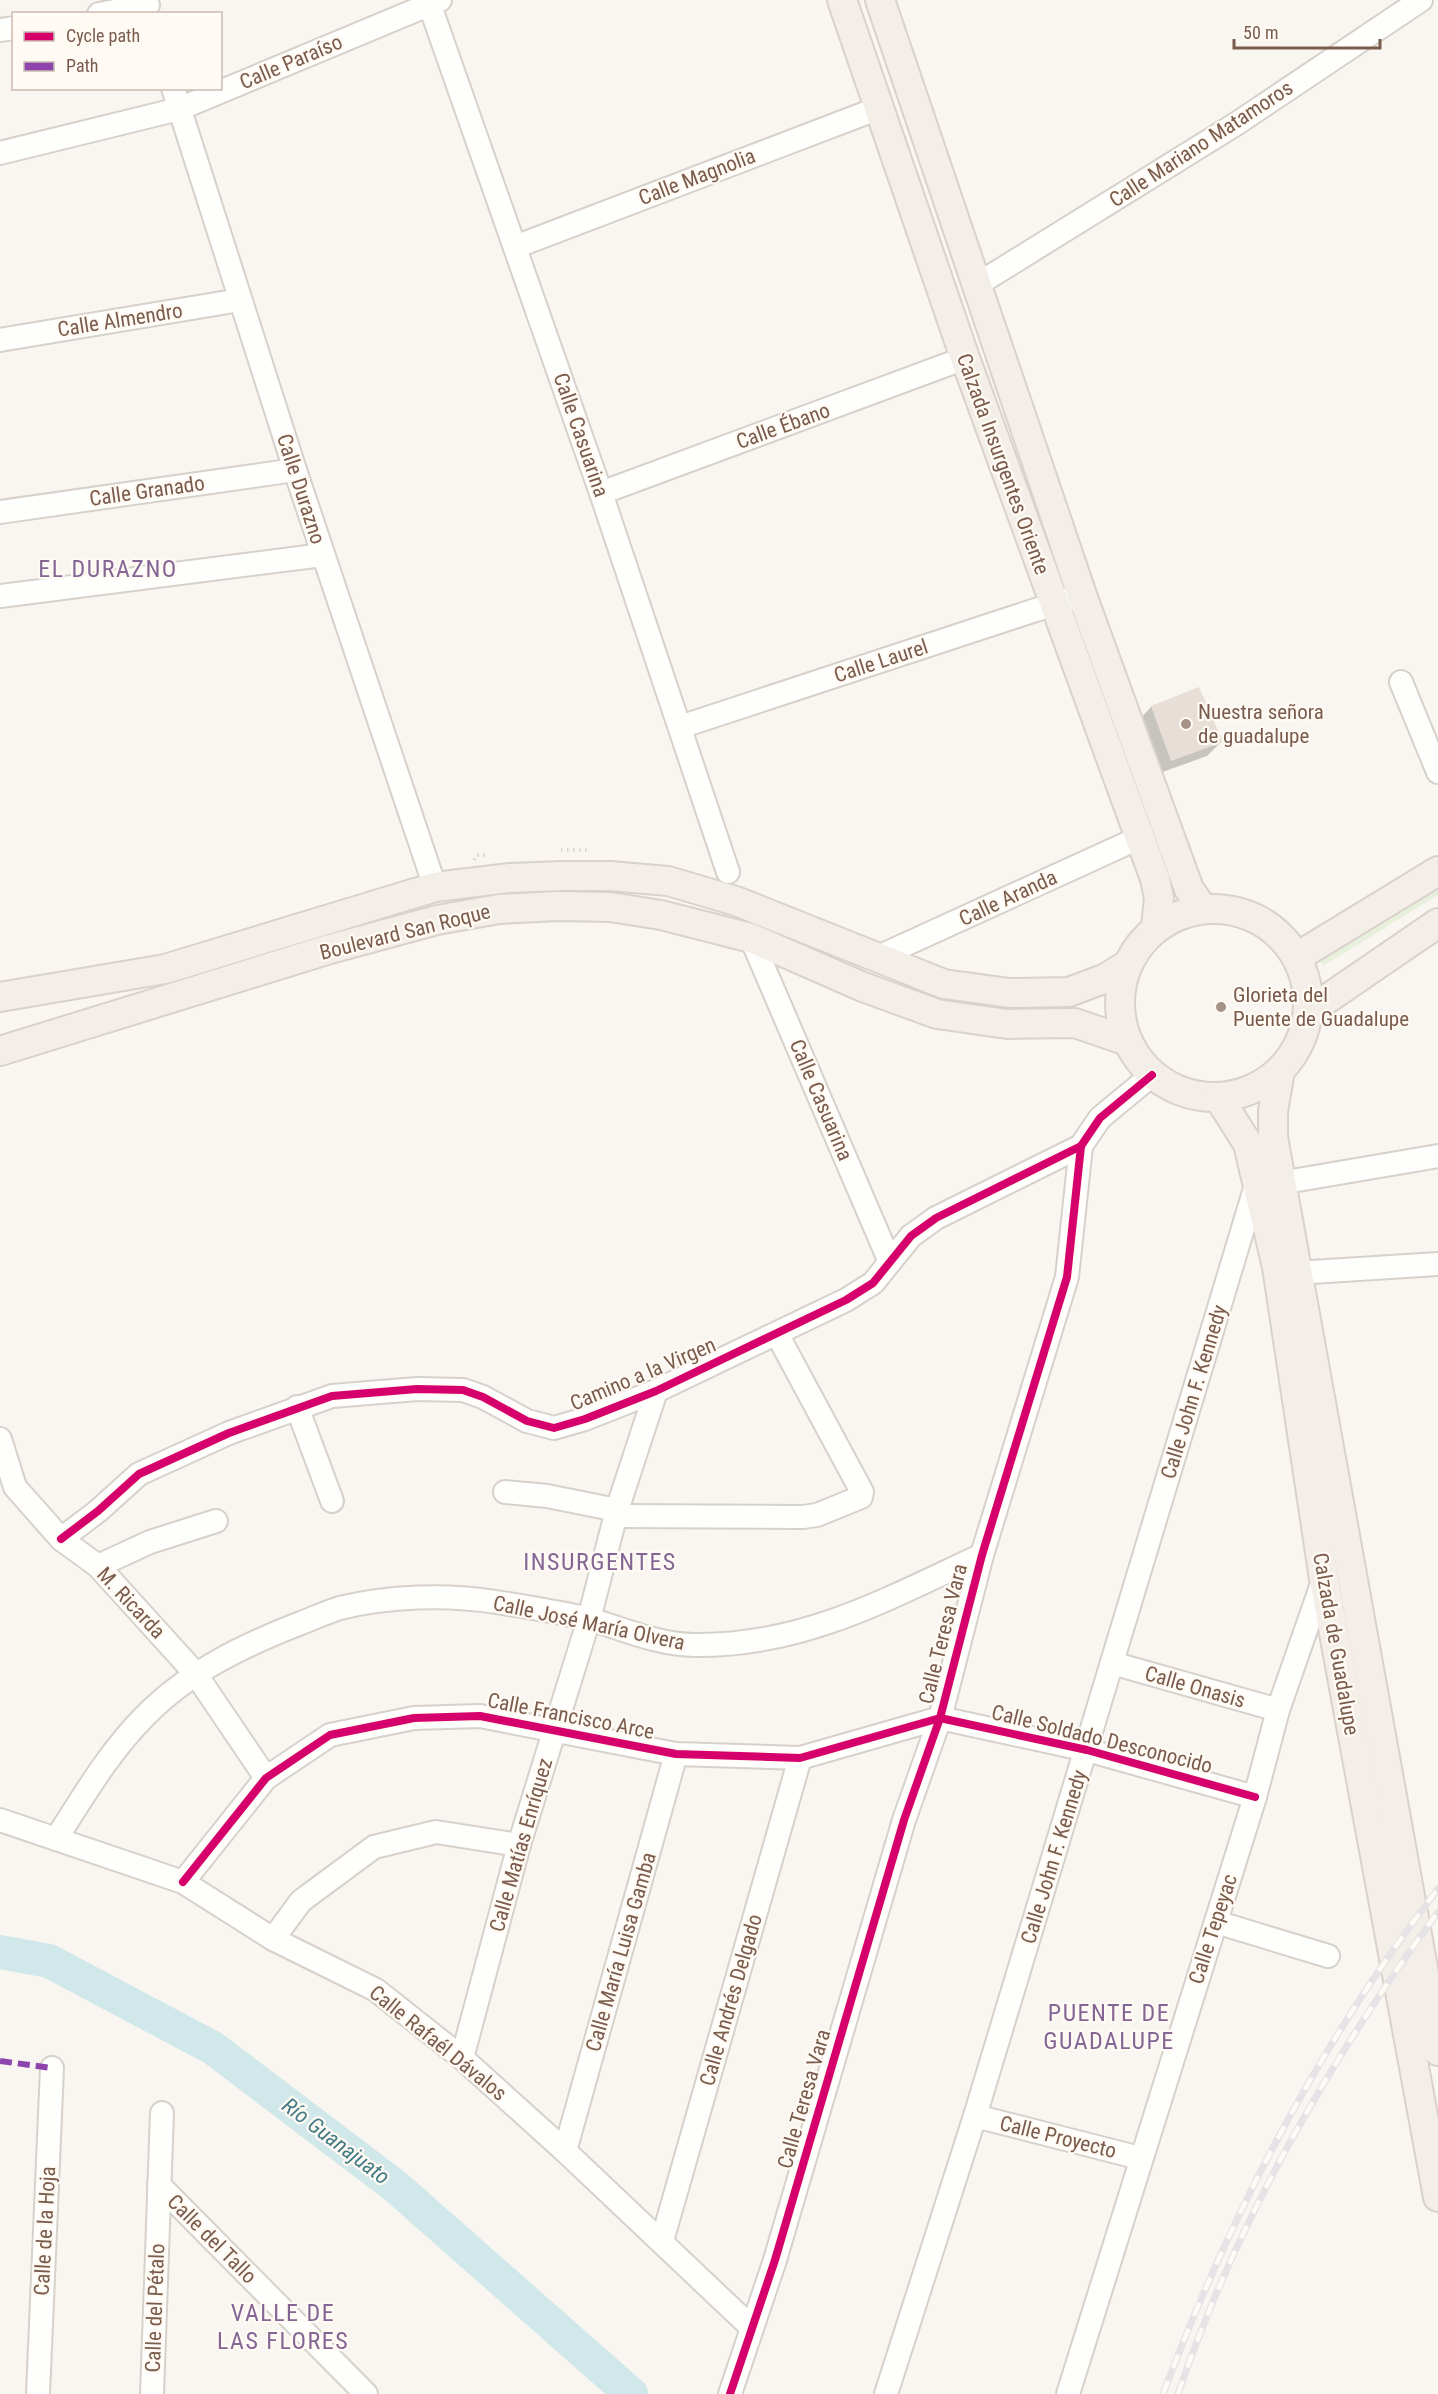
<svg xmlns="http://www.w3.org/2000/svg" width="1438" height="2394" viewBox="0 0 1438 2394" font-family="'Roboto Condensed',sans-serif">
<rect width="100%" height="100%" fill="#f9f5f0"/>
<polygon fill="#e7f0db" points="1438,885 1438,895 1323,966 1319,957"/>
<polygon fill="#0003" points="1199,689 1221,742 1207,756 1157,774 1137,722 1151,707"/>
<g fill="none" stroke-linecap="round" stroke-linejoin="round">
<polyline stroke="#d0e8ea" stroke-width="34" points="0,1952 49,1961 213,2048 395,2186 631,2394"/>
</g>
<polygon fill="#e6ded7" points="1199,687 1223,742 1171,761 1151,706"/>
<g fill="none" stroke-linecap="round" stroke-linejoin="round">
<defs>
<g id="minor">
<polyline points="428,0 601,493 728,872"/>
<polyline points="99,14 148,5"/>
<polyline points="0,30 14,28"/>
<polyline points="173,88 295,470 435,887"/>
<polyline points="0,153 179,109 440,0"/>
<polyline points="515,247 879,108"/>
<polyline points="978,284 1236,124 1421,0"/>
<polyline points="0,340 240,300"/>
<polyline points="601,493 965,358"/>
<polyline points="0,512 295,470"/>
<polyline points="0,596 323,555"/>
<polyline points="1401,682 1438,772"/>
<polyline points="680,727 1069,599"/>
<polyline points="751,938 890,1262"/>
<polyline points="876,958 1141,837"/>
<polyline points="1280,1183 1438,1156"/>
<polyline points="1296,1273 1438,1264"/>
<polyline points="297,1407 332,1501"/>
<polyline points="0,1439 15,1487 61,1539 98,1566 195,1673 266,1778"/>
<polyline points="505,1492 547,1496 617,1510"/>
<polyline points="617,1516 803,1517 817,1515 861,1497 862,1492 777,1334"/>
<polyline points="61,1539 98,1511 139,1474 229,1433 332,1396 417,1389 463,1390 483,1397 527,1421 554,1428 585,1419 656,1391 846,1300 873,1283 911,1236 936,1218 1081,1146"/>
<polyline points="98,1566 150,1542 216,1521"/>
<polyline points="1112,1663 1278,1710"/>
<polyline points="0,1820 183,1882 273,1939 376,1990 462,2058 565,2151 752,2328"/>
<path d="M56,1839C83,1797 109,1752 145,1716C188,1672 244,1645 301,1623C314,1618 327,1612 340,1608C389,1596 446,1594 496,1602C527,1607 559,1612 589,1619C624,1629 658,1645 695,1645C803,1646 887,1599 982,1555"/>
<polyline points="183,1882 266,1778 330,1735 414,1718 480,1716 676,1754 800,1758 940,1718 1087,1750 1255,1797"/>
<polyline points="1216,1922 1328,1956"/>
<polyline points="273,1939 301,1901 374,1847 436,1832 519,1845"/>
<polyline points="462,2058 519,1845 589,1619 617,1510 656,1391"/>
<polyline points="975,2116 1140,2158"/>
<polyline points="565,2151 676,1754"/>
<polyline points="159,2185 366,2394"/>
<polyline points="662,2241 800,1758"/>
<polyline points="38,2394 52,2068"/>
<polyline points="152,2394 162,2113"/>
<polyline points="730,2394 775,2260 904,1820 940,1718 982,1555 1067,1277 1081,1146 1100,1118 1152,1075"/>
<polyline points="886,2394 975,2116 1257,1182"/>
<polyline points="1068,2394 1255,1797 1278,1710 1324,1578"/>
</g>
<g id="major">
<polyline points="842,0 965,358 1155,879 1159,898 1156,927"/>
<polyline points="880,0 1082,595 1189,889 1203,909"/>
<circle cx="1214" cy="1003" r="94"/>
<polyline points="1297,957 1438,871"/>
<polyline points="0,997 165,969 435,887 510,878 561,876 610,876 668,881 736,901 944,984 1009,993 1069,992 1106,978 1127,965"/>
<polyline points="1308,1012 1438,923"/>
<polyline points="0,1051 330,949 437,920 499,909 558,906 610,907 661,915 751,938 863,987 937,1014 1007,1024 1075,1023 1127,1041"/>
<polyline points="1280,1071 1273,1111 1273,1137 1438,2051"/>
<polyline points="1219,1098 1248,1144 1277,1267 1324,1579 1438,2197"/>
</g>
</defs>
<use href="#minor" stroke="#d7d1cb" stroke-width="26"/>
<use href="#major" stroke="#dad1cc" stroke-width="32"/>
<g stroke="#dcd5d0" stroke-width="4" stroke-dasharray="1.5 4.5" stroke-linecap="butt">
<polyline points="561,850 590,850"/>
<polyline points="474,860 477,855 488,855"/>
</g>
<use href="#minor" stroke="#fefefd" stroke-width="22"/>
<use href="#major" stroke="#f3eee8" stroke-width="28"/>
<defs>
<g id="rail">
<path d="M1163,2394C1231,2213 1320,2042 1438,1889"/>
<path d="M1178,2394C1237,2220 1330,2059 1438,1912"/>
</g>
</defs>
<use href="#rail" stroke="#e6e3e7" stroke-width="7"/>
<use href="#rail" stroke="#fffaf3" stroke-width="4.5" stroke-dasharray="14" stroke-linecap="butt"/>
<polyline stroke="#8e44ad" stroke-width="6" stroke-dasharray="12 6" stroke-linecap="butt" points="0,2061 52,2068"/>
<defs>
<g id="cycleway">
<polyline points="61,1539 98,1511 139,1474 229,1433 332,1396 417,1389 463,1390 483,1397 527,1421 554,1428 585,1419 656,1391 846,1300 873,1283 911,1236 936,1218 1081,1146"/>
<polyline points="183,1882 266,1778 330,1735 414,1718 480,1716 676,1754 800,1758 940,1718 1087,1750 1255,1797"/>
<polyline points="730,2394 775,2260 904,1820 940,1718 982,1555 1067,1277 1081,1146 1100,1118 1152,1075"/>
</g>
</defs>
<use href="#cycleway" stroke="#fffaf3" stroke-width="11"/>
<use href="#cycleway" stroke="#d6006c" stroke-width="8"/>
</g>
<g fill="#a69286" stroke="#fffaf3" stroke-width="2">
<circle cx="1186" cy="724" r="6"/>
<circle cx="1221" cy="1007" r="6"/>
</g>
<g text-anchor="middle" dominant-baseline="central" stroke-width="4.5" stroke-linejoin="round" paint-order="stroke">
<g font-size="21" fill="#7a5c4d" stroke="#fffaf3">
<text transform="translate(291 62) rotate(-23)">Calle Paraíso</text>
<text transform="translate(1201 144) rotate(-33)">Calle Mariano Matamoros</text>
<text transform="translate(697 177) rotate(-21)">Calle Magnolia</text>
<text transform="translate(120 320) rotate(-9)">Calle Almendro</text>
<text transform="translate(783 426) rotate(-20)">Calle Ébano</text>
<text transform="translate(581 435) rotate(71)">Calle Casuarina</text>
<text transform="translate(1003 464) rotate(70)">Calzada Insurgentes Oriente</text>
<text transform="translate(301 489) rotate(72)">Calle Durazno</text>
<text transform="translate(147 491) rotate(-8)">Calle Granado</text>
<text transform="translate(881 661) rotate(-18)">Calle Laurel</text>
<text transform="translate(1008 898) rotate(-25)">Calle Aranda</text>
<text transform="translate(405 932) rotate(-14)">Boulevard San Roque</text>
<text transform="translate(821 1100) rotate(67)">Calle Casuarina</text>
<text transform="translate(643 1374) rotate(-23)">Camino a la Virgen</text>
<text transform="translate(1194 1392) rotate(-73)">Calle John F. Kennedy</text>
<text transform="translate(131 1603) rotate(47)">M. Ricarda</text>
<text transform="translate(589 1623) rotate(12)">Calle José María Olvera</text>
<text transform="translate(943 1634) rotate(-76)">Calle Teresa Vara</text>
<text transform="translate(1336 1644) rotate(80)">Calzada de Guadalupe</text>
<text transform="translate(1195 1687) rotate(16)">Calle Onasis</text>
<text transform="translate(571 1716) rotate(11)">Calle Francisco Arce</text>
<text transform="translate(1102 1739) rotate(14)">Calle Soldado Desconocido</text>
<text transform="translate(521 1845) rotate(-74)">Calle Matías Enríquez</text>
<text transform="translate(1054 1857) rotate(-73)">Calle John F. Kennedy</text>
<text transform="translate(1213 1929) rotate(-72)">Calle Tepeyac</text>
<text transform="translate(621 1952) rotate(-74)">Calle María Luisa Gamba</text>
<text transform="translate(731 2000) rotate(-74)">Calle Andrés Delgado</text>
<text transform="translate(438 2043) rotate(39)">Calle Rafaél Dávalos</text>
<text transform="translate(804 2099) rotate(-74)">Calle Teresa Vara</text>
<text transform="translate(1058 2137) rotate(14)">Calle Proyecto</text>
<text transform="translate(45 2231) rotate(-87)">Calle de la Hoja</text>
<text transform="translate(212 2239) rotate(45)">Calle del Tallo</text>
<text transform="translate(155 2308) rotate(-88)">Calle del Pétalo</text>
</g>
<g font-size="21" fill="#7a5c4d" stroke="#fffaf3" text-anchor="start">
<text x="1198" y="712">Nuestra señora<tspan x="1198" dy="24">de guadalupe</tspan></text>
<text x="1233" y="995">Glorieta del<tspan x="1233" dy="24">Puente de Guadalupe</tspan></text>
</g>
<g font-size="22" font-style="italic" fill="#437c86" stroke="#fffaf3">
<text transform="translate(336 2141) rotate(37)">Río Guanajuato</text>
</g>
<g font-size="24" letter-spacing="1.5" fill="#846695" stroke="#fffaf3">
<text x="108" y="569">EL DURAZNO</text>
<text x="600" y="1562">INSURGENTES</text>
<text x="1109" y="2013">PUENTE DE<tspan x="1109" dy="28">GUADALUPE</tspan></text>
<text x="283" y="2313">VALLE DE<tspan x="283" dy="28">LAS FLORES</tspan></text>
</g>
</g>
<rect x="12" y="12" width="210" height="78" fill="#fffaf3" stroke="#cabbb1" stroke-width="1.5"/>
<rect x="24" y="32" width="30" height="9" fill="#d6006c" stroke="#cabbb1" stroke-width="1.5"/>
<text x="66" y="42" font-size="18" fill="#7a5c4d">Cycle path</text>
<rect x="24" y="62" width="30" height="9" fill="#8e44ad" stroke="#cabbb1" stroke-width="1.5"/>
<text x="66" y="72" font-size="18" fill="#7a5c4d">Path</text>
<path d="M1234 39v9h146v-9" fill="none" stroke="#7a5c4d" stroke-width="3"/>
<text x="1243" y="39" font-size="18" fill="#7a5c4d" stroke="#fffaf3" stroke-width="4.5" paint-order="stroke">50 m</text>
</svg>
